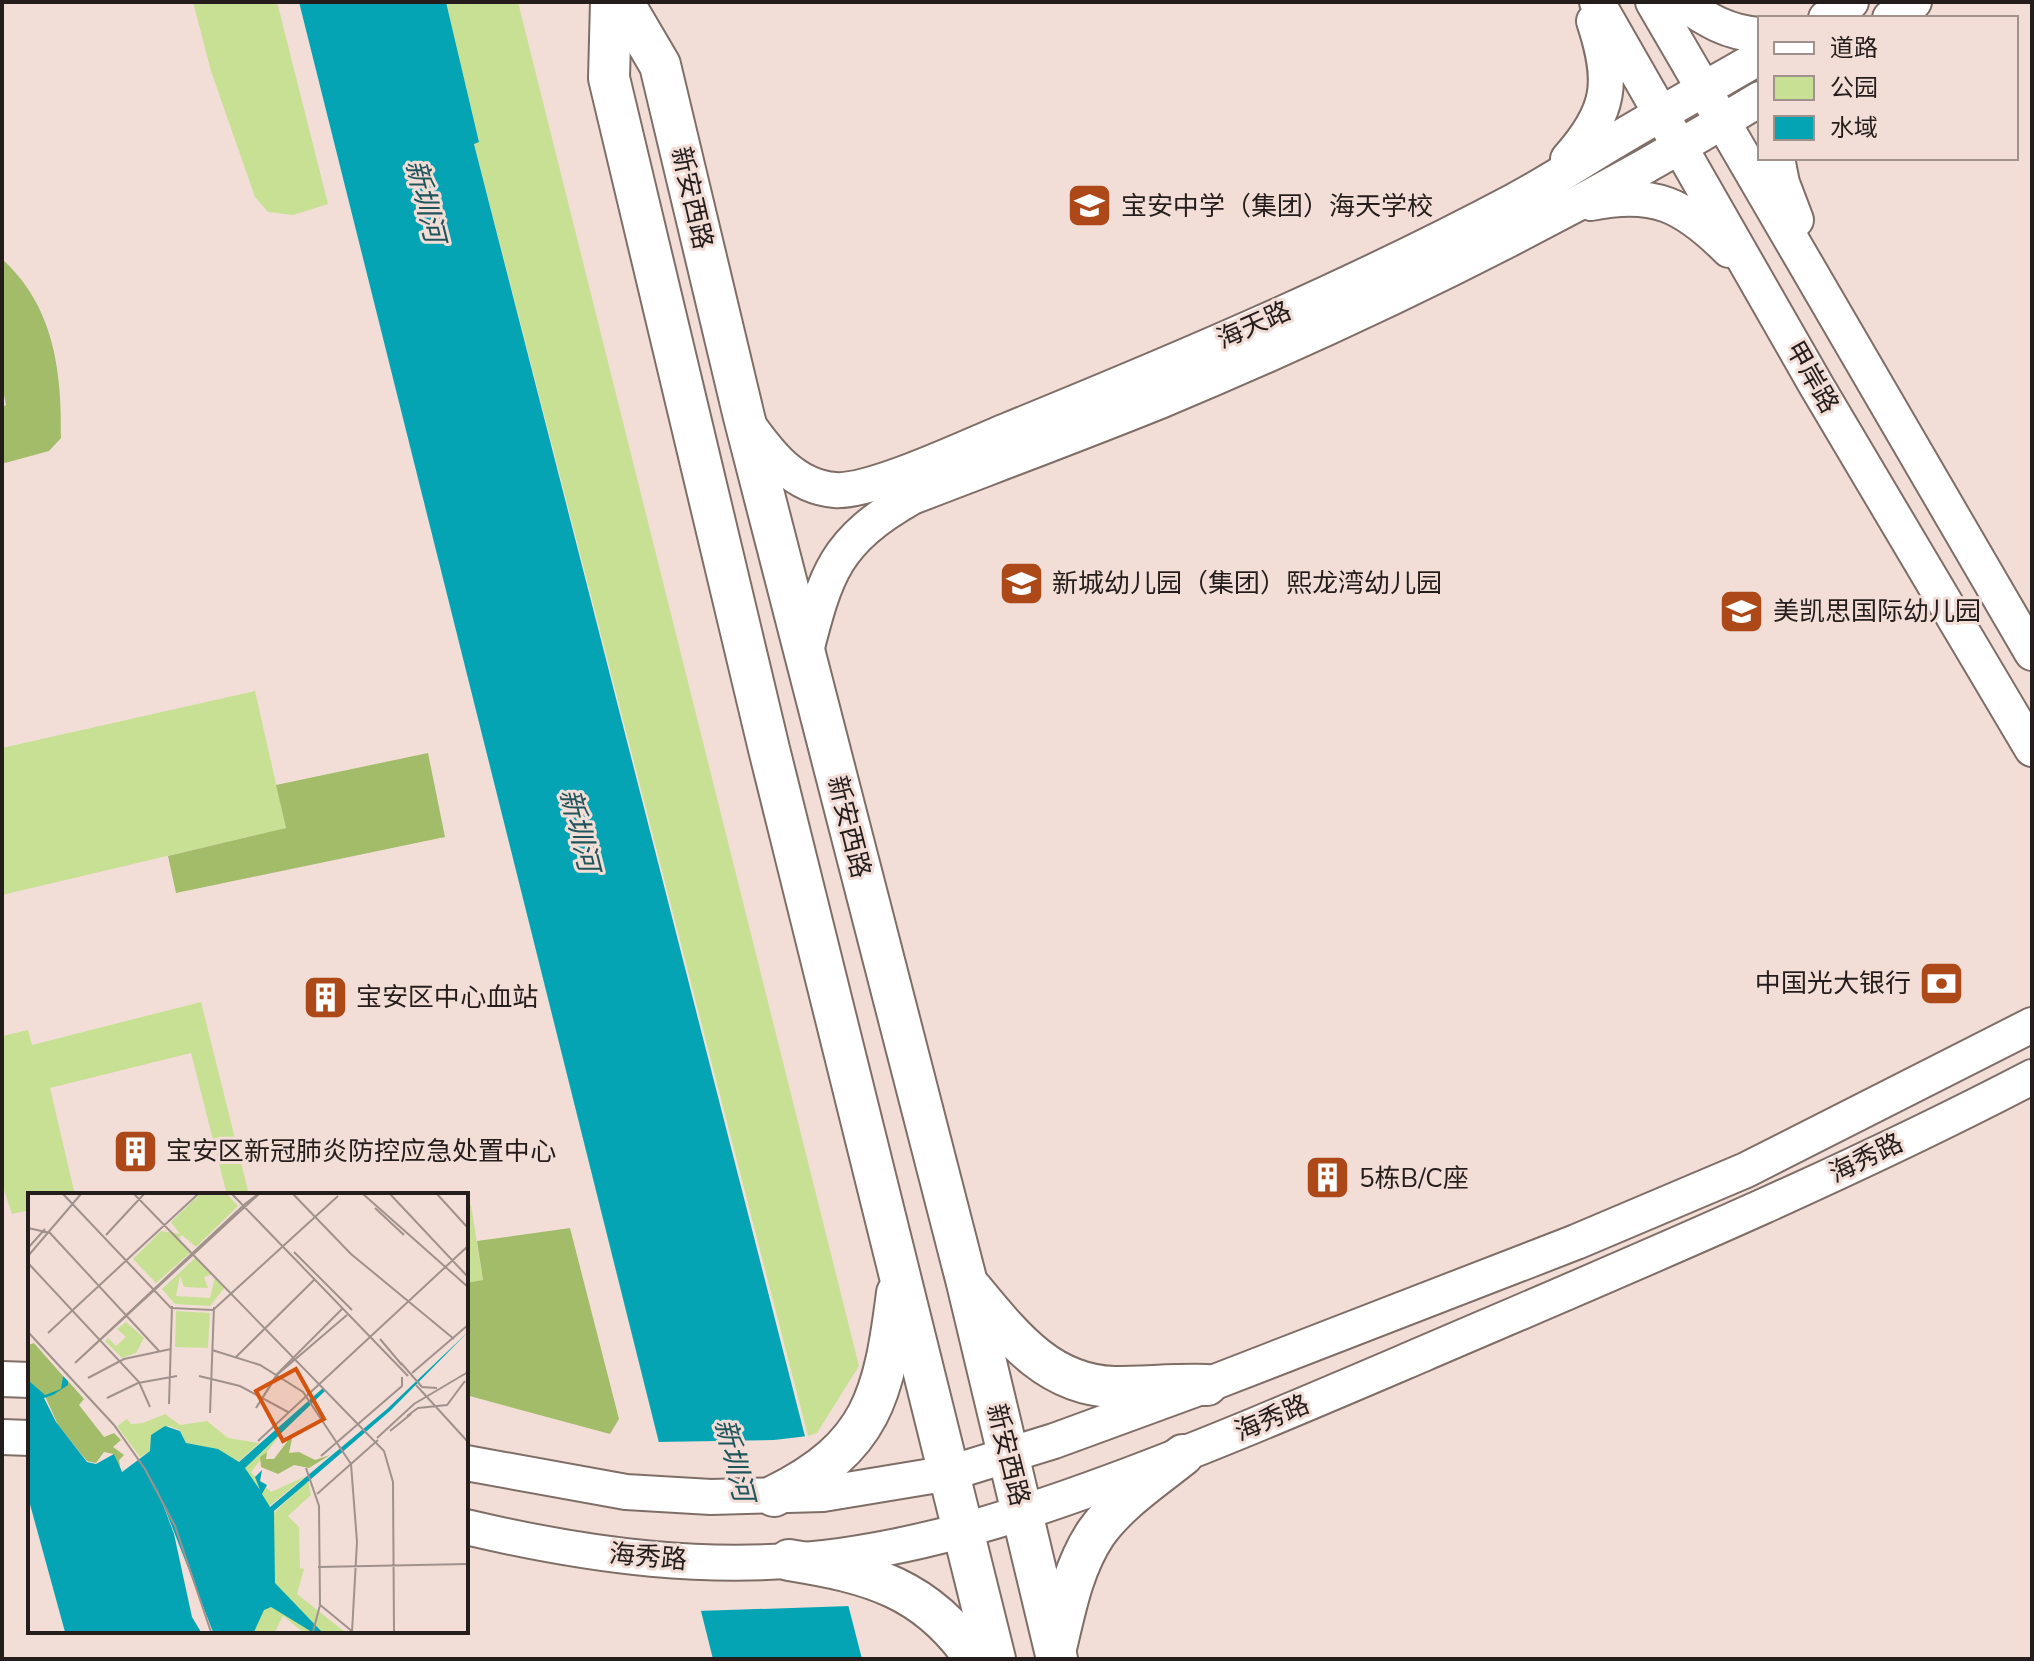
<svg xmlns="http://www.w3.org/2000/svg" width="2034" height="1661" viewBox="0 0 2034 1661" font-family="'Nunito Sans','Noto Sans SC',sans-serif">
<rect width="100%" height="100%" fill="#f2ded7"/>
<g fill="#c8e094">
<polygon points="193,2 277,2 328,204 293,215 268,212 255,197 211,71"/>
<polygon points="446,2 518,2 859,1366 817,1433 808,1436 474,143 479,141"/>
<polygon points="255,691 286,828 2,895 2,748"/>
<polygon points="201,1002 249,1195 227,1195 191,1053 50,1088 75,1195 30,1195 30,1210 12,1214 2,1184 2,1036 28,1030 32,1045"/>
<polygon points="471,1205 483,1281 466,1283 466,1206"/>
</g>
<g fill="#a3bc69">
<path d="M2,259C54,306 62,371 61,438L49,451L5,463L2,462V407L6,405L2,384Z"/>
<polygon points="428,753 445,837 176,893 168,856 286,828 276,785"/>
<polygon points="570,1228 619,1419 610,1434 466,1395 466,1283 483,1280 477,1241"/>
</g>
<polygon fill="#05a4b4" points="299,2 446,2 479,142 474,144 862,1659 713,1659"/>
<polygon fill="#f2ded7" points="808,1436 851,1606 697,1611 655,1442 774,1440"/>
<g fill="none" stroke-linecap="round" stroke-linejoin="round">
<defs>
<g id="secondary">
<polyline points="1597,2 1816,385 2032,749"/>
<polyline points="1653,2 2032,653"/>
<path d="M1681,2C1707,20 1728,33 1760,35"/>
<polyline points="1826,18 1851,2"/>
<polyline points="1890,18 1914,2"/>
<polyline points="1777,158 1782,183 1796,220"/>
<path d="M1568,159C1611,111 1614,82 1594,21"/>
<path d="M1591,203C1654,190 1684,205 1729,250"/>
<path d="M747,423C769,454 794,487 835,490C871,493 969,446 1006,431C1178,361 1350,288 1514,201C1550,182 1584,159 1618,139C1665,111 1713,84 1760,57"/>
<path d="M805,655C826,572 835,541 912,497C995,465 1078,434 1160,401C1366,315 1570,215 1760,99"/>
<polyline points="2,1379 30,1380"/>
<polyline points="2,1437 30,1438"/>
<polyline points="466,1463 626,1492 711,1497 823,1494 950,1473 1054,1441 1207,1385 1576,1242 1746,1170 2032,1025"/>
<path d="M466,1527C589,1556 713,1573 839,1556C934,1543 1024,1514 1113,1481C1218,1442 1320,1398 1423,1354C1628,1266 1834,1180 2032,1077"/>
</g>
<g id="primary">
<polyline points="611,2 609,78 769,749 995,1659"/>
<polyline points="623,2 660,65 744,417 967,1283 1057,1659"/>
<path d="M972,1289C1011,1336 1048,1385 1114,1387C1145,1387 1176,1384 1207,1385"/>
<path d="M774,1496C873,1447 884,1395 897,1293"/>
<path d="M789,1560C870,1573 927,1588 975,1659"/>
<path d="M1057,1644C1066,1605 1074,1566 1096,1533C1118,1502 1153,1479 1183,1455"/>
</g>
</defs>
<use href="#secondary" stroke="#7f6e67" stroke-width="38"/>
<use href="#primary" stroke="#7f6e67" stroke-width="44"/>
<use href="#secondary" stroke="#fff" stroke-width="34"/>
<use href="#primary" stroke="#fff" stroke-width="40"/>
</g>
<defs>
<symbol id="school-square" viewBox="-11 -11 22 22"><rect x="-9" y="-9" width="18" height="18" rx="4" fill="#ad4819" stroke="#f2ded7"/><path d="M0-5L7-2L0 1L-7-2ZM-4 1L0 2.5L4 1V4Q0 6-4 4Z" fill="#fff"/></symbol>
<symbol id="bank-square" viewBox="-11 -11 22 22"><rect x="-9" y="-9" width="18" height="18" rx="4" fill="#ad4819" stroke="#f2ded7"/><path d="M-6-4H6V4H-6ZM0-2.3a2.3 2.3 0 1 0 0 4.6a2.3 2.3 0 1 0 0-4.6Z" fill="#fff"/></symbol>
<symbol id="building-square" viewBox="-11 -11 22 22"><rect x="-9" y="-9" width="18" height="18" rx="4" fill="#ad4819" stroke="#f2ded7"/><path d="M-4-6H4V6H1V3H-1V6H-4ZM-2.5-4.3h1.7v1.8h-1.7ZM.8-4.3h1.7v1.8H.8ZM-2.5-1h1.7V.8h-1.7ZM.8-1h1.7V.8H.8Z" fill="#fff"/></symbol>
</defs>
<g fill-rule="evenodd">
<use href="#school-square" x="1064" y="180" width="51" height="51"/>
<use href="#school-square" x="996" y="558" width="51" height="51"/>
<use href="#school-square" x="1716" y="586" width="51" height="51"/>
<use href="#bank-square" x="1916" y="958" width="51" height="51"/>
<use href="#building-square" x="300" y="972" width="51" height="51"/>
<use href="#building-square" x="110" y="1126" width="51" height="51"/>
<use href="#building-square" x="1302" y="1152" width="51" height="51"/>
</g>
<g text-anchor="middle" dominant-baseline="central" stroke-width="6" stroke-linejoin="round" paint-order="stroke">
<g font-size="26" fill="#241d1b" stroke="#f2ded7">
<text transform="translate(692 198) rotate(77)">新安西路</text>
<text transform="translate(1254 325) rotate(-24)">海天路</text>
<text transform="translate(1812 377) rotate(60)">甲岸路</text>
<text transform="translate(849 827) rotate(76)">新安西路</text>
<text transform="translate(1866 1158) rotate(-26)">海秀路</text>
<text transform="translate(1272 1418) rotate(-23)">海秀路</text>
<text transform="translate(1008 1455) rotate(76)">新安西路</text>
<text transform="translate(648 1557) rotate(5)">海秀路</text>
</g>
<g font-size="26" fill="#241d1b" stroke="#f2ded7" text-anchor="start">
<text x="1121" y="206">宝安中学（集团）海天学校</text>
<text x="1052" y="583">新城幼儿园（集团）熙龙湾幼儿园</text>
<text x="1773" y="611">美凯思国际幼儿园</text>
<text x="1911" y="983" text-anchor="end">中国光大银行</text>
<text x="356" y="997">宝安区中心血站</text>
<text x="166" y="1151">宝安区新冠肺炎防控应急处置中心</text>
<text x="1359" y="1178">5栋B/C座</text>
</g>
<g font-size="28" font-style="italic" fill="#1e545b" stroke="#f2ded7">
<text transform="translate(425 201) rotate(76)">新圳河</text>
<text transform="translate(579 830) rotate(76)">新圳河</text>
<text transform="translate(734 1460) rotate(76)">新圳河</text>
</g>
</g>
<g transform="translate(28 1193)">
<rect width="440" height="440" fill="#f2ded7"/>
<path d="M172,1H199L210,13L168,54L154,42L151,45L162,60L128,90L105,66L133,38L152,41L143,29ZM167,65L185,81L176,84L180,95L156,94L152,83L148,103L182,105L187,84L197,94L182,113L147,111L134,96ZM148,118L182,120L180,155L147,154ZM98,129L116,145L108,160L94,165L77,148L80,145L88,153L98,144L89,136ZM137,221L152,232L179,228L200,245L231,250L210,269L158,250L152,237L141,233L123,242L122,258L112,264L89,233L99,226L103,231L115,230ZM256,237L223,279L243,299L278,283L240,314L217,275ZM280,287L283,302L260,323L271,334L272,375L276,376L269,401L317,439H275L255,423L247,439H226L246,383L245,321Z" fill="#c8e094"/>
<path d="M6,150L35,183L34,195L40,188L56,206L51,212L76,244L86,240L93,247L85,254L96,262L91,267L93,279L86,261L76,259L68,270L59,268L30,232L17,203L0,187V152ZM265,241L261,260L271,259L287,267L302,262L281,275L266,272L250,281L233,274L232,264L239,259L238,266H246Z" fill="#a3bc69"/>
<path d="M440,139L362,218L246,318L247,390L294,439H284L243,414L236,417L226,439H37L0,304V187L17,202L33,196L35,183L40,188V192L25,202L16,205L28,229L59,269L68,271L86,261L94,279L122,258L123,242L137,233L152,238L158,250L190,256L211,269L295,195L297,198L217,275L232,297L227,284L234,277L232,288L239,292L234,301L242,314L359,216Z" fill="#05a4b4"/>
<path d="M127,290L185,439H173L164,424L146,341Z" fill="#f2ded7"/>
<path fill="none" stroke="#a0918c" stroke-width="2" d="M35,1L143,115L185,117L310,3M106,1L356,258L365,289L366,439M204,1L380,183M230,1L217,11L47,170L231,1M265,1L323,61L426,146M335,1L440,94M362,1L440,84M409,1L440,35M347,15L376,42M0,35L22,40L131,158M78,42L116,1M0,55L17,36M266,59L324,117M0,63L53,1M0,70L111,189L122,214M314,116L249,181L228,215L250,181L319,122M0,139L86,232L117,276L147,333L183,439M20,140L170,1M352,146L374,172M184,157L232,172L275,199L323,271L329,349L324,439M208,164L286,87M373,170L394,194L409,195M384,180L440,132M171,183L212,193L260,219M60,185L96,166L143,156M388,192L440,249M79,205L110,190L149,183M141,211L144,113M182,220L186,114M379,223L390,215L419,212L437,188M362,238L383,221M349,245L386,211L440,179M230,248L440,53M293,263L374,193V184M278,275L291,313L292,412L285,439M289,301L350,247M290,374L440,371M291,411L325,439"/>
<path fill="#d4530e" fill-opacity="0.15" stroke="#d4530e" stroke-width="4" d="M268,176L296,226L255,248L228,198Z"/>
<rect width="440" height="440" fill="none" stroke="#241d1b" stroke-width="4"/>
</g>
<rect width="2034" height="1661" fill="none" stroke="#241d1b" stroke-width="8"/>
<rect x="1758" y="16" width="260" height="144" fill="#f2ded7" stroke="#a0918c" stroke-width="2"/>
<rect x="1774" y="42" width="40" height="12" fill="#ffffff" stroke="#a0918c" stroke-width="2"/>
<text x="1830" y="56" font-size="24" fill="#241d1b">道路</text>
<rect x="1774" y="76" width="40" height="24" fill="#c8e094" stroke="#a0918c" stroke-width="2"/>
<text x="1830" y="96" font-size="24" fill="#241d1b">公园</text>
<rect x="1774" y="116" width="40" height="24" fill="#05a4b4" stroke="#a0918c" stroke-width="2"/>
<text x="1830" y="136" font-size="24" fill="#241d1b">水域</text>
</svg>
